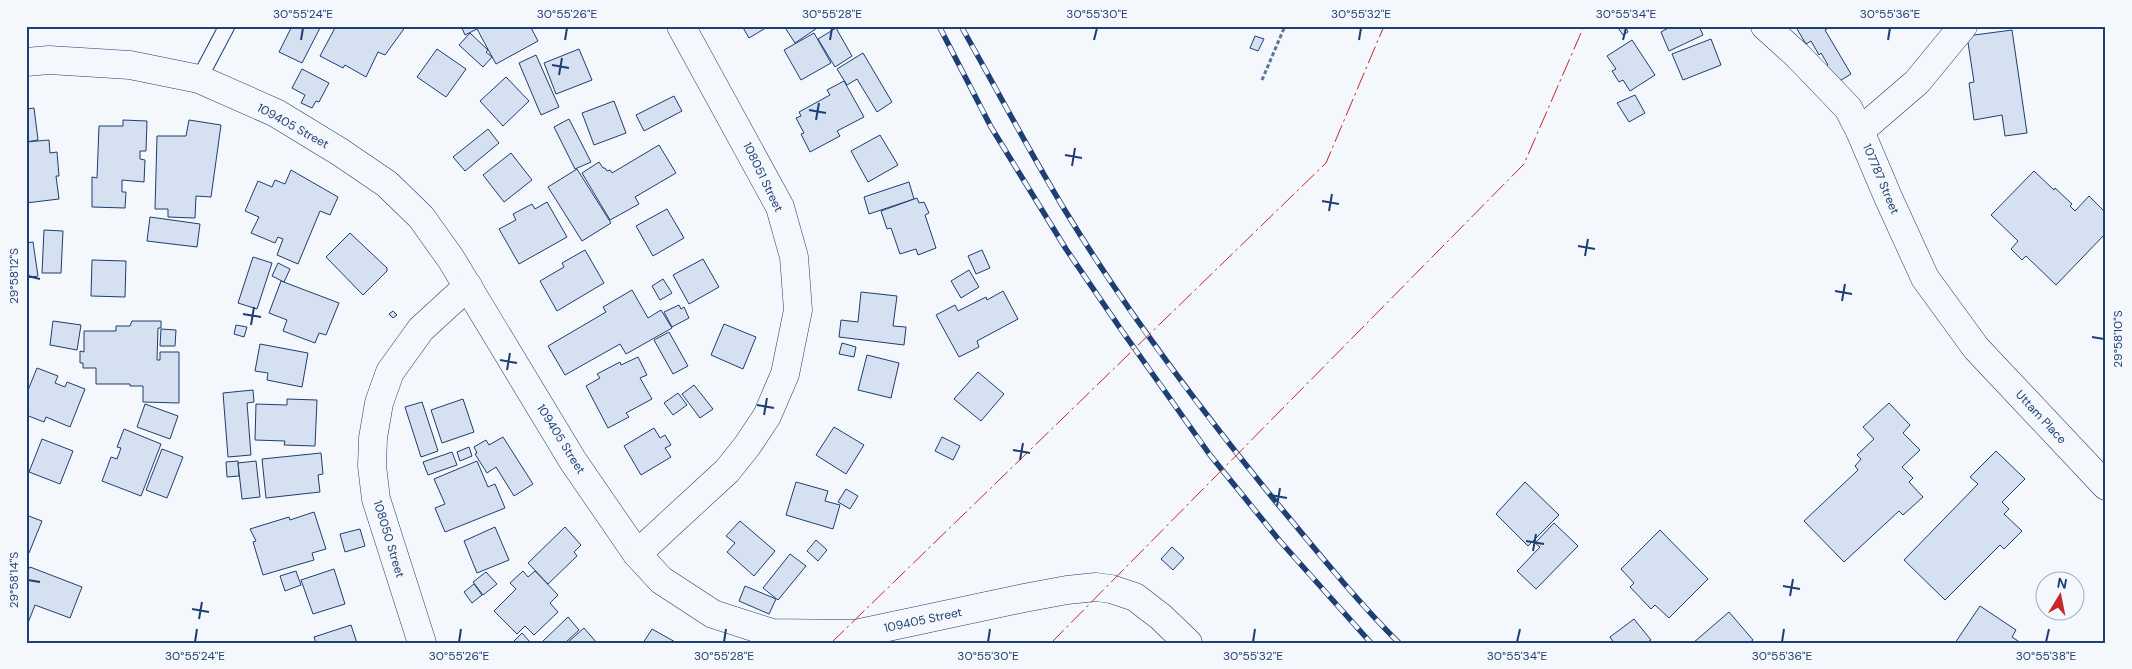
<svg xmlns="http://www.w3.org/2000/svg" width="2132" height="669" viewBox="0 0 2132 669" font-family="'DM Sans',sans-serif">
<rect width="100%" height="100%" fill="#f4f7fb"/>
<g fill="#d5e0f0" stroke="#1d3f73">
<polygon points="292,26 321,26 302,63 279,52"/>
<polygon points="336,26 406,26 385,55 378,52 366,77 345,65 343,68 320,56"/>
<polygon points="461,26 530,26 538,41 496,64 477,29 465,35"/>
<polygon points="742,26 769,26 749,38"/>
<polygon points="784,26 820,26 795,43"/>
<polygon points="1621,26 1625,26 1628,32 1623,35 1618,28"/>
<polygon points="1672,26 1699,26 1703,35 1669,51 1661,32"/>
<polygon points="1801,26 1826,26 1827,29 1825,30 1851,74 1838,82 1831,70 1828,72 1825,67 1828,65 1821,53 1819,55 1811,41 1806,44 1797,29"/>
<polygon points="836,28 852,56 835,67 818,39"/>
<polygon points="2012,30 2027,133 2005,136 2002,115 1974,120 1969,83 1974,82 1967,36"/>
<polygon points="470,33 488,50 486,52 492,57 483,67 459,45"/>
<polygon points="814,33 831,63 801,80 784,50"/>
<polygon points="1255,36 1264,39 1258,51 1250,48"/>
<polygon points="1711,39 1721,65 1683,80 1672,54"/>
<polygon points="1632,40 1655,75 1630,91 1623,80 1619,82 1612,71 1616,69 1607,56"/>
<polygon points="437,49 466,69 446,97 417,77"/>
<polygon points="579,49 592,80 556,94 544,63"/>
<polygon points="863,53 892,102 877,112 857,79 847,85 837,69"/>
<polygon points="536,55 559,107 541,115 519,63"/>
<polygon points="302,69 329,83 319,102 316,101 312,108 301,103 305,95 292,88"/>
<polygon points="506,77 529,101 503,126 480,101"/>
<polygon points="844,81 864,117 837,131 840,136 810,152 801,134 804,133 796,118 801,116 799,112 830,95 827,90"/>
<polygon points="1635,95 1645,113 1629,122 1617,103"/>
<polygon points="674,96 682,111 644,131 636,115"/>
<polygon points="614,101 626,133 594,145 582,113"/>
<polygon points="34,108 38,140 26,142 26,109"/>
<polygon points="569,119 591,162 575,169 554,127"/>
<polygon points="123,120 147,121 146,151 140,151 140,159 145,160 144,182 122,180 122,192 126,192 125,208 92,207 92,177 97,178 99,126 123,126"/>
<polygon points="189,120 221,125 211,197 196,196 195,218 168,217 168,209 155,209 157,136 186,136"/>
<polygon points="488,129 499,143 465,171 453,157"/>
<polygon points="880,135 898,165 868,182 851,151"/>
<polygon points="49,140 50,153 57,152 59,176 56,176 59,199 26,203 26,142"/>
<polygon points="659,145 676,173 635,197 639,204 610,220 582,173 599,162 603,168 605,168 607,171 610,170 612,173"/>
<polygon points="511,153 532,180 504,202 483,175"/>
<polygon points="577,169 611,223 582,241 548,187"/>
<polygon points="291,170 338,197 330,215 320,211 298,264 277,255 283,239 278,237 275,243 251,233 259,217 245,211 258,181 272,187 275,180 285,184"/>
<polygon points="2034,171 2054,190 2055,188 2072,204 2070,206 2075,211 2089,196 2106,213 2106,233 2056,285 2026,256 2022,260 2011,249 2018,241 1991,215"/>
<polygon points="909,182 914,199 869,214 864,197"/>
<polygon points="917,198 919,203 924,202 929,213 925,215 936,248 918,255 916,249 900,254 891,228 887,229 881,211"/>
<polygon points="547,202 567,237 519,264 499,229 516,220 513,214 532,204 535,209"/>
<polygon points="667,209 684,238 653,256 636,226"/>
<polygon points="150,217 200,224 197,247 147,241"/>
<polygon points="44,230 63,231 61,273 42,273"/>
<polygon points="350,233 387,268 387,271 363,295 326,257"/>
<polygon points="33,242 38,276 26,278 26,243"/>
<polygon points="585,250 604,283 557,311 540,281 564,267 562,263"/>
<polygon points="982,250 990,268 976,274 968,256"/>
<polygon points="253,257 272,263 257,309 238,303"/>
<polygon points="703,259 719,287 689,304 673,275"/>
<polygon points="92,260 126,261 125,297 91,296"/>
<polygon points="278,263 290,269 284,282 272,276"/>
<polygon points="969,270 979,287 961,298 951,281"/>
<polygon points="663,279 672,293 660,300 652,286"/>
<polygon points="281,281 339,303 326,335 319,333 315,343 283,331 287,320 269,313"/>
<polygon points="632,290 648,318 661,310 672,328 626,354 620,344 565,375 548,346 606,312 603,307"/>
<polygon points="1003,291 1018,319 977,341 979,347 959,357 936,315 955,305 958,311 986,297 987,300"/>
<polygon points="861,292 897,296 893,326 906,327 904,345 839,337 841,320 858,322"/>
<polygon points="679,305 681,309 684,307 689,318 672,327 664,312"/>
<polygon points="393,311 397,315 393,318 389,314"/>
<polygon points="53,321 81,325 77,350 50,345"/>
<polygon points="132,321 161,321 161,328 158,328 157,360 160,360 160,352 179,352 179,403 143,402 143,386 130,386 130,384 96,384 96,368 83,368 83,363 80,363 80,351 84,352 84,331 116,331 116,326 130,326"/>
<polygon points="724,324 756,337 743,369 711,355"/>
<polygon points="236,325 247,327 244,337 234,334"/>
<polygon points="161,329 176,330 175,346 160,346"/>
<polygon points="669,332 688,366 673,374 654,340"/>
<polygon points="842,343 856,347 854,357 839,354"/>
<polygon points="260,344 308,353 302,387 267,380 268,373 255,371"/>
<polygon points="867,355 899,363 891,398 858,390"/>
<polygon points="638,357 647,375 640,378 652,399 626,413 629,417 608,428 586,386 600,378 597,374 620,362 621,365"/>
<polygon points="37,368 58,376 55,383 65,387 67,382 85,389 70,427 46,417 44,422 26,415 26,395"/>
<polygon points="978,372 1004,394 981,421 954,399"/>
<polygon points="694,385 713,409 700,418 682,394"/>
<polygon points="253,390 254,402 247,403 251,455 228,457 223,393"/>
<polygon points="678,393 687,405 673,415 664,403"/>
<polygon points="287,399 317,400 315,446 284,445 285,441 255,440 256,404 287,405"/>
<polygon points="463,399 474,432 442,443 431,410"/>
<polygon points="422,402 438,451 421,457 405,407"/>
<polygon points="1889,403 1910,425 1903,433 1920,450 1902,467 1913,478 1909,482 1923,497 1903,515 1899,511 1844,562 1804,521 1858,470 1855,466 1861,459 1857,455 1874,439 1863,427"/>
<polygon points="145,404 178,416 170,439 137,427"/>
<polygon points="834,427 864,445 846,474 816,455"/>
<polygon points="654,428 660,438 665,435 671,445 665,448 671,457 641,475 624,446"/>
<polygon points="124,429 161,444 141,496 102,481 111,457 117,459 121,448 117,447"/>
<polygon points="503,437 533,484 514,496 496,467 487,473 475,454 477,453 474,447 486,440 489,445"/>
<polygon points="942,437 960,446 953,460 935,451"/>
<polygon points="42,439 73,451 60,484 29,472"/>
<polygon points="469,447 472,456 460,461 457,452"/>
<polygon points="162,449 183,457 167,498 146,490"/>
<polygon points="1996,451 2025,479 2002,502 2009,509 2004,514 2022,531 2004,549 2000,545 1945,600 1904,560 1978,484 1970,477"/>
<polygon points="452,452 457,465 428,475 423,462"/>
<polygon points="321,453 323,474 318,475 320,492 266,498 262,459"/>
<polygon points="238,461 239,476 227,477 226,462"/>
<polygon points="256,461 260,497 242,499 238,463"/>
<polygon points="477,461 488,487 495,484 505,508 445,532 435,508 445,504 434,479"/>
<polygon points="796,482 828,491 825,501 840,505 833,529 786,515"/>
<polygon points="1525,482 1559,515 1528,546 1496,514"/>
<polygon points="846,489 858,496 850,509 838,502"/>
<polygon points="314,512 326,549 312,553 314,560 263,575 253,542 256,541 250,529 289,517 290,520"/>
<polygon points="26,515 42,521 29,553 26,552"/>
<polygon points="740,521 775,551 754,576 727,552 735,543 726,536"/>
<polygon points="1554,523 1578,546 1536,589 1517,571 1540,547 1535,543"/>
<polygon points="495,527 509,560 477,573 464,541"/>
<polygon points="565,527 581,545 574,552 577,556 548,584 528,563"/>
<polygon points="360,529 365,546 345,552 340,534"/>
<polygon points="1660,530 1708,579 1669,618 1655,605 1651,609 1630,587 1634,583 1621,569"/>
<polygon points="816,540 827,550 818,561 807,551"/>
<polygon points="1172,547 1184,558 1173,570 1161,559"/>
<polygon points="790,554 806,566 778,600 763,588"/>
<polygon points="30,567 82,587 70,618 35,605 28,623 26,622 26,573"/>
<polygon points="334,569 345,604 313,614 301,580"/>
<polygon points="296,571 301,585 285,591 280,576"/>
<polygon points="523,571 528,577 535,571 558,595 550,603 558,612 534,635 525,626 517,634 494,611 516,589 510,583"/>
<polygon points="486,572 497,584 483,595 473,582"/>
<polygon points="474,584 482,595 472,603 464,592"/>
<polygon points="745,586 776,599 769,614 739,601"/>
<polygon points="1980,606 2016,630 2012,637 2021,643 1955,643"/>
<polygon points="1729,612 1753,640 1749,643 1693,643"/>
<polygon points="568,617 579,630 565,643 541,643"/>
<polygon points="1634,619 1651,640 1646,643 1614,643 1610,637"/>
<polygon points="351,625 357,643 316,643 314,637"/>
<polygon points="584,628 597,643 567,643"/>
<polygon points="652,629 677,643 643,643"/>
<polygon points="522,633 531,643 512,643"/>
</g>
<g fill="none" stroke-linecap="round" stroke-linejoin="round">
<defs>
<polyline id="service" points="199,79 227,26"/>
<g id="minor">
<polyline points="1765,26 1797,55 1848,108 1860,131 1888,197 1925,278 1976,348 2106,486"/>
<polyline points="26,62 49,60 130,65 199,79 276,113 340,152 387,184 421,217 451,259 573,461 637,554 661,580 713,614 772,633 855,634 1024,598 1067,590 1096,587 1111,589 1135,597 1161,617 1188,643"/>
<polyline points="1860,131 1917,82 1963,26"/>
<polyline points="637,554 727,471 747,446 767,416 785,374 798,310 794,257 780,207 681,26"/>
<polyline points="422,643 376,499 372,466 373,438 379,403 390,372 421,329 468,286"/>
</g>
</defs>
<use href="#service" stroke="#1d3f73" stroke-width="17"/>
<use href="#minor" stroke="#1d3f73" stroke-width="29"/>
<polyline stroke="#5e769c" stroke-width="3" stroke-dasharray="4 2.5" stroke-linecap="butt" points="1262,80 1285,26"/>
<use href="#service" stroke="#f4f7fb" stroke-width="15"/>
<use href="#minor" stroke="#f4f7fb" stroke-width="28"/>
<defs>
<g id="rail">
<polyline points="939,26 991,127 1066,249 1120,328 1210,455 1279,540 1371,643"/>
<path d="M961,26C996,88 1029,151 1066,212C1128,314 1201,410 1276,502C1315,549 1355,599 1399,643"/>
</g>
</defs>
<use href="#rail" stroke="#1d3f73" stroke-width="5.5"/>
<use href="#rail" stroke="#f4f7fb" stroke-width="4" stroke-dasharray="11" stroke-linecap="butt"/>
<g stroke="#c62828" stroke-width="1" stroke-dasharray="18 4 2.5 4" stroke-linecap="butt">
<polyline points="831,643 1326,163 1384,26"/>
<polyline points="1051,643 1524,164 1584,26"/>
</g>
</g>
<path fill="none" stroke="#1d3f73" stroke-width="2" d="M301,40L303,28M565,40L567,28M830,40L832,28M1094,40L1097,28M1359,40L1361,28M1623,40L1626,28M1888,40L1890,28M552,65L569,68M559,75L562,58M809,110L826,113M816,120L819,103M1065,155L1082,158M1072,166L1075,148M1322,201L1339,204M1329,211L1332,194M1578,246L1595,249M1585,256L1588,239M28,276L40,279M1835,291L1852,294M1842,301L1845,284M243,314L261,317M251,325L254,307M2092,337L2104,339M500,360L517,363M507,370L510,353M757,405L774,408M764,415L767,398M1013,450L1030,453M1020,460L1023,443M1270,495L1287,498M1277,506L1280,488M1526,541L1544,544M1533,551L1536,534M28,580L40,582M1783,586L1800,589M1790,596L1793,579M192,609L209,612M199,619L202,602M195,642L197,629M459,642L461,629M724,642L726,629M988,642L990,629M1253,642L1255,629M1517,642L1520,629M1782,642L1784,629M2046,642L2049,629"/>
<g text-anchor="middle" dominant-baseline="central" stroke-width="4" stroke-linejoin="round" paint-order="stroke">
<g font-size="12" fill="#1d3f73" stroke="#f4f7fb">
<text transform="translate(293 126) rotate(29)">109405 Street</text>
<text transform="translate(763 177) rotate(64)">108051 Street</text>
<text transform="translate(1881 179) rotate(67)">107787 Street</text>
<text transform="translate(2041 417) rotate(47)">Uttam Place</text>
<text transform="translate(561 439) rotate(58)">109405 Street</text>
<text transform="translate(389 539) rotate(73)">108050 Street</text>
<text transform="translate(923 620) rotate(-12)">109405 Street</text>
</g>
</g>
<rect width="2132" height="669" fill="none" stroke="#f4f7fb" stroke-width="55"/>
<g transform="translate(2060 596) rotate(10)"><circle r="24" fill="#f4f7fb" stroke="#9eadc5"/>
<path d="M0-4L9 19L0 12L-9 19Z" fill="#c62828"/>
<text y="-8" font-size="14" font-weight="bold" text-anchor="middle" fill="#1d3f73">N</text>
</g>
<rect x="28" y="28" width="2076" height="614" fill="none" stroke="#1d3f73" stroke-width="2"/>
<g font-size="12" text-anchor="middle" fill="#1d3f73">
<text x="303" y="18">30°55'24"E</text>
<text x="567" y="18">30°55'26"E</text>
<text x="832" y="18">30°55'28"E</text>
<text x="1097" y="18">30°55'30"E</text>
<text x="1361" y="18">30°55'32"E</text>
<text x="1626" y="18">30°55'34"E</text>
<text x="1890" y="18">30°55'36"E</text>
<text transform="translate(14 276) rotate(-90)" y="4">29°58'12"S</text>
<text transform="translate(2118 339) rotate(-90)" y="4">29°58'10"S</text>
<text transform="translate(14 580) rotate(-90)" y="4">29°58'14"S</text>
<text x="195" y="660">30°55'24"E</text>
<text x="459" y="660">30°55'26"E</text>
<text x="724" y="660">30°55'28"E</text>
<text x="988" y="660">30°55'30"E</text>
<text x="1253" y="660">30°55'32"E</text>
<text x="1517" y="660">30°55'34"E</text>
<text x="1782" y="660">30°55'36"E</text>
<text x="2046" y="660">30°55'38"E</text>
</g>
</svg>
